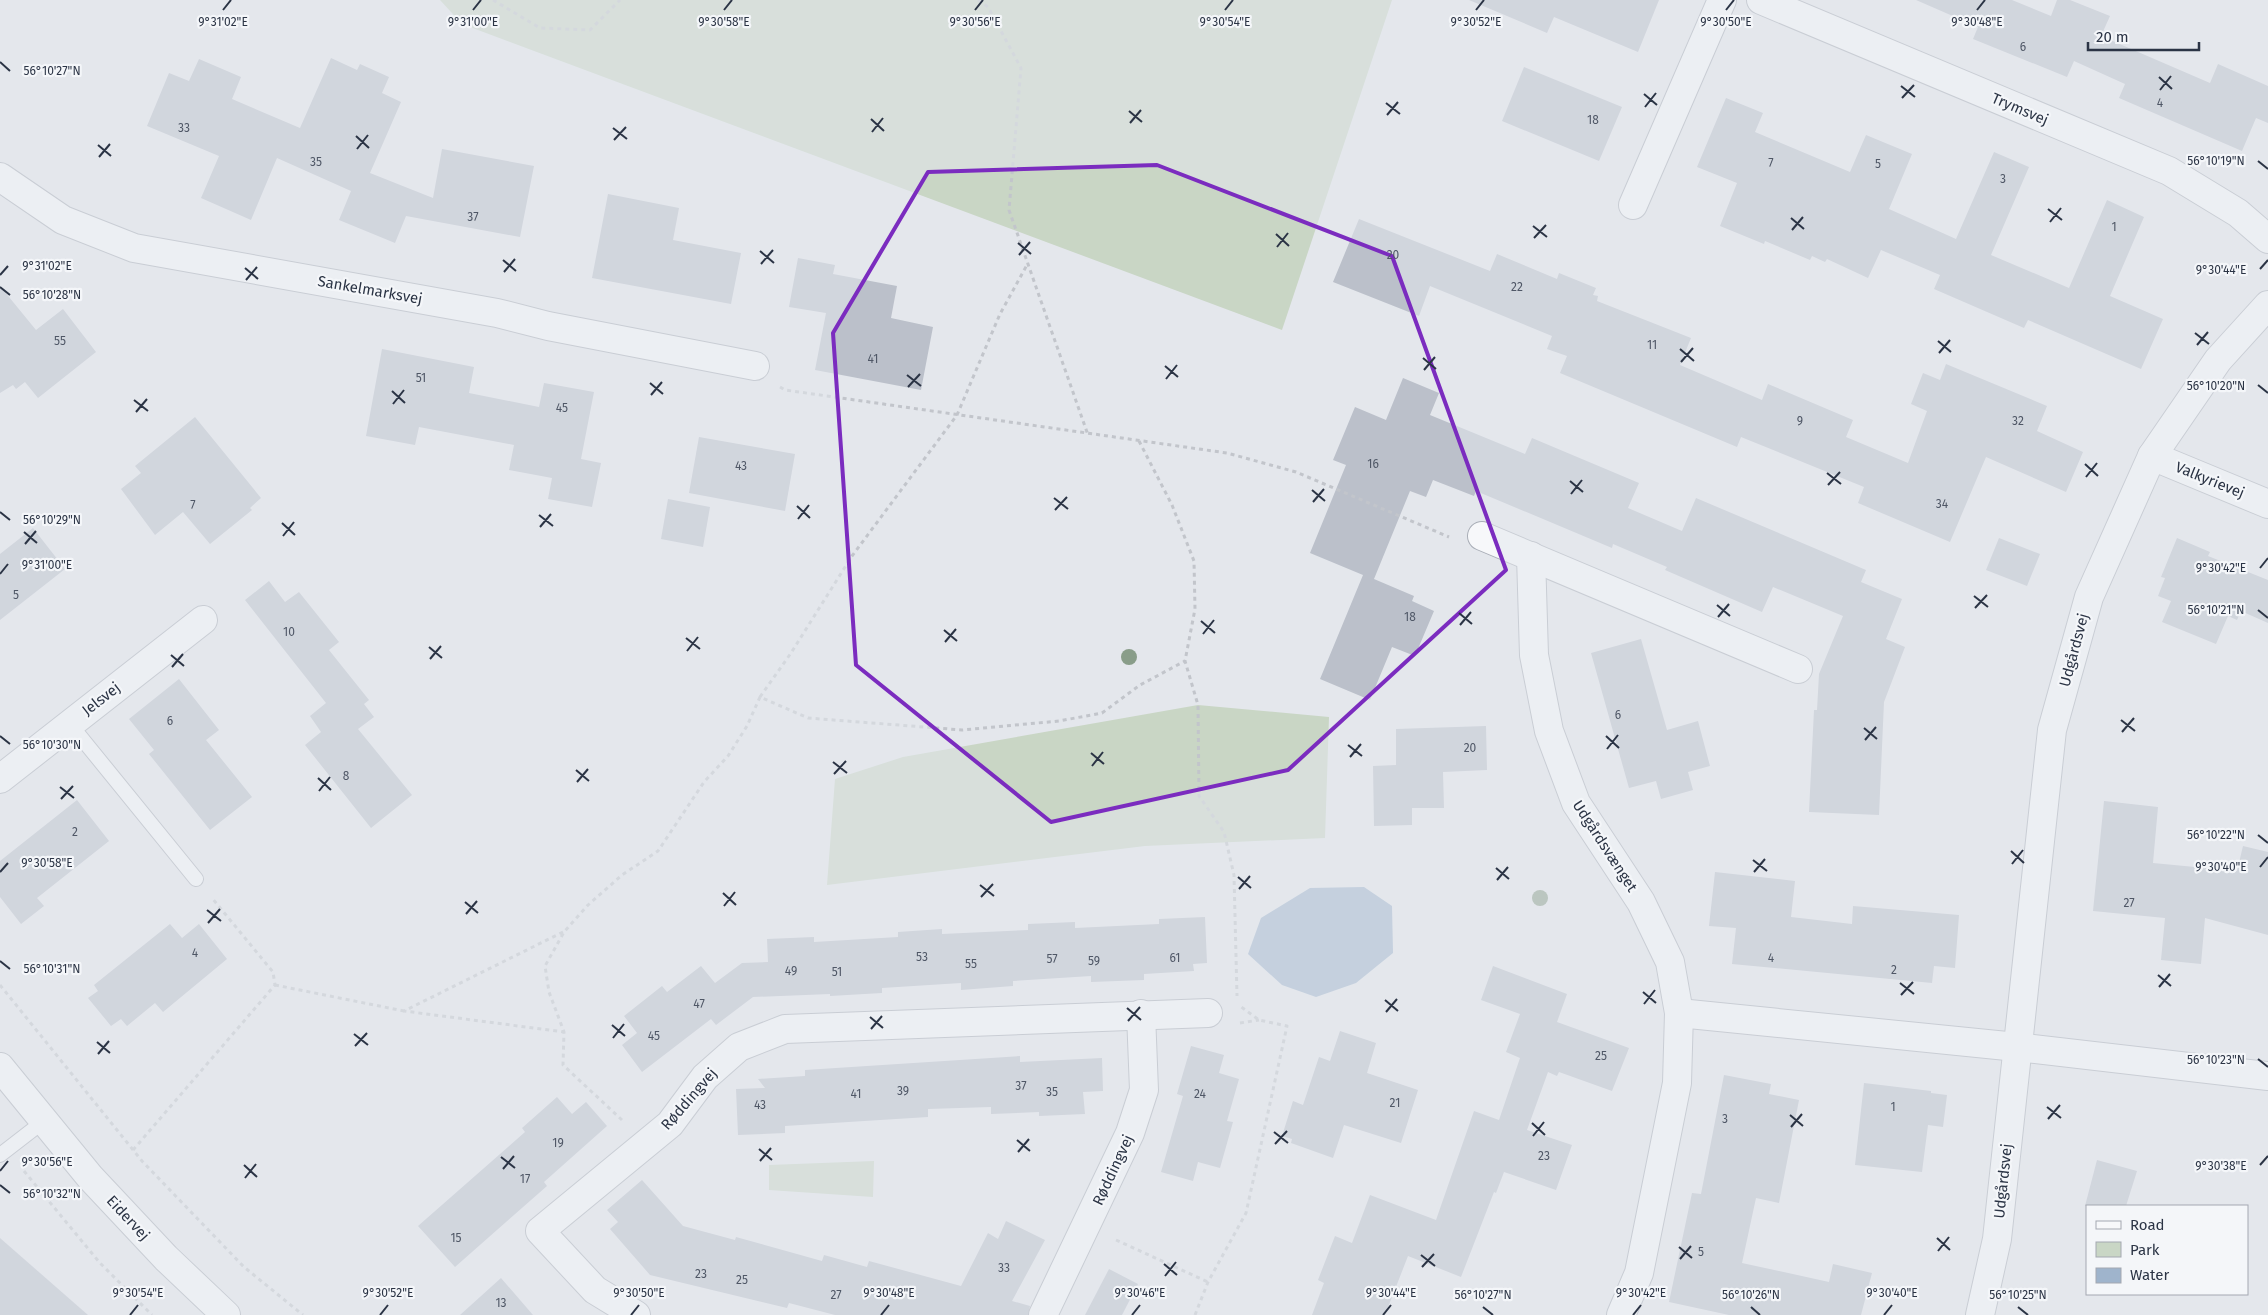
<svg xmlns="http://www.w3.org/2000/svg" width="2268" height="1315" viewBox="0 0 2268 1315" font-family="'Fira Sans',sans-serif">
<rect width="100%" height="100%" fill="#e4e7ec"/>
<g fill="#c9d6c5">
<polygon points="440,0 1392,0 1282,330 462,24"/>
<polygon points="1198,705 1329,717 1325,838 1145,846 827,885 835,779 903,757"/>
<polygon points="874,1161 873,1197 769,1190 769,1165"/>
</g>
<polygon fill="#9fb4cc" points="1364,887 1392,906 1393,953 1356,983 1316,997 1282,985 1248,954 1261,918 1310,888"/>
<g fill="#bbc0ca">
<polygon points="1469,0 1659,0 1638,52 1554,17 1547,33"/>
<polygon points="1916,0 2012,0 2051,16 2057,0 2070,0 2110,16 2101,36 2210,83 2218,64 2268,86 2268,123 2256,118 2242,151 2119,98 2125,84 2074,61 2067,77 1973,39 1978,27"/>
<polygon points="331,58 357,70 360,64 389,77 382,93 401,102 370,173 433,198 442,149 534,166 520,237 406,216 395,243 339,220 351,191 277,158 251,220 201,198 219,156 147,126 169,73 189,81 199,59 241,77 232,99 300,128"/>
<polygon points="1524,67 1622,107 1599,161 1502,121"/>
<polygon points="1726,98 1763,113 1755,132 1850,172 1866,135 1912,154 1889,209 1956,239 1994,152 2029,167 1991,255 2069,288 2107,200 2144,217 2110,296 2163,319 2141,369 2028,320 2024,328 1934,289 1940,275 1881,250 1868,278 1827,259 1825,262 1812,256 1810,260 1765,241 1764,244 1720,226 1737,183 1697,167"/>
<polygon points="608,194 679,208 673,240 741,253 731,304 592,278"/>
<polygon points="1359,219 1490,271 1497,254 1557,279 1559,273 1596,288 1593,295 1598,296 1597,301 1691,338 1680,365 1762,400 1768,384 1853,420 1846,437 1908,463 1927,411 1911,404 1923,373 1940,380 1946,364 2047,406 2037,431 2083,452 2066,492 1986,457 1950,542 1858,503 1864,487 1741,437 1737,447 1560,373 1567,356 1547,349 1552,336 1430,286 1419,316 1333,282"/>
<polygon points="798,258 835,265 833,274 897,286 891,318 933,327 921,390 815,370 826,313 789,307"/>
<polygon points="0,286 36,330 63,309 96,352 38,398 25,382 16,389 13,385 0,393"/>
<polygon points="382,349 474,367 469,393 539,407 544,383 594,392 581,459 601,463 592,507 548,499 552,478 509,470 514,445 419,427 415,445 366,436"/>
<polygon points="1403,378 1439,393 1430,415 1525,454 1532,438 1639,483 1628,508 1682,531 1696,498 1866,570 1861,582 1902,599 1886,639 1905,647 1884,702 1879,815 1809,812 1814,710 1817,710 1819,674 1843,616 1773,587 1762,612 1665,570 1667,567 1613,544 1612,548 1476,491 1474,496 1433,480 1426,497 1410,491 1374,579 1414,596 1412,601 1434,611 1415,656 1392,647 1370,700 1320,679 1363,575 1310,553 1346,465 1333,460 1355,407 1386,420"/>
<polygon points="195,417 261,498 250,508 252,510 210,544 183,512 155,535 121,489 141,473 135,466"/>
<polygon points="699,437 795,454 785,511 689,493"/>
<polygon points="668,499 710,507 703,547 661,539"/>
<polygon points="33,528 65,569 0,620 0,554"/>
<polygon points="1999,538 2040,554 2027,586 1986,570"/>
<polygon points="2177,538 2210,552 2208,556 2268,580 2268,623 2241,611 2237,620 2228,616 2216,644 2162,622 2171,601 2158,596 2165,578 2161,577"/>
<polygon points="269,581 285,602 299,592 339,642 329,650 369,700 364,704 374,717 358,729 412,795 371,828 305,745 321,732 310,716 326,703 245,600"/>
<polygon points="1641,639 1667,730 1698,721 1710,766 1688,772 1693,790 1661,799 1656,781 1629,788 1591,653"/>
<polygon points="179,679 219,730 206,740 252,797 210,830 149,754 154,750 129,719"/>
<polygon points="1486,726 1487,770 1443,772 1444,808 1412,808 1412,825 1374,826 1373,766 1396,765 1396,729"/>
<polygon points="77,800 109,841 37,898 44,906 21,924 0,897 0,861"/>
<polygon points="2104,801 2158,807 2153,863 2237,871 2243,846 2268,852 2268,935 2205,918 2201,964 2161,960 2165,918 2093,911"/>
<polygon points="1715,872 1795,881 1791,917 1852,924 1853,906 1959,915 1955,968 1934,966 1932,983 1732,964 1736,928 1709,926"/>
<polygon points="1205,917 1207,963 1193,964 1194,971 1144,974 1144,980 1091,982 1091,976 1013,981 1013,986 961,990 961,983 882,988 882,993 830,996 830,994 753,997 716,1025 711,1019 642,1072 622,1045 637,1033 624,1016 662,986 667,992 701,966 715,983 742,963 768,962 767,939 814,937 814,942 898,937 898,932 942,929 942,934 1028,930 1028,924 1075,922 1075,928 1159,924 1159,919"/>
<polygon points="170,924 182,938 199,924 227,959 163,1012 155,1003 127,1026 121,1019 111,1026 88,998 98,991 94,985"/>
<polygon points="1493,966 1567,994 1557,1022 1629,1048 1612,1091 1559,1072 1557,1076 1548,1072 1527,1130 1572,1145 1556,1190 1504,1172 1496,1193 1494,1192 1461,1277 1408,1256 1385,1315 1312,1315 1324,1283 1318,1280 1335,1236 1352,1243 1370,1195 1436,1220 1474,1111 1499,1120 1520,1058 1506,1052 1520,1014 1481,1000"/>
<polygon points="1340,1031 1376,1043 1367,1073 1418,1090 1401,1143 1344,1125 1333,1158 1291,1143 1292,1139 1282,1136 1293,1101 1303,1105 1319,1057 1330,1061"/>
<polygon points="1191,1046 1224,1055 1219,1073 1239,1079 1227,1121 1233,1122 1220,1168 1198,1162 1193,1181 1161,1172 1183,1096 1177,1094"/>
<polygon points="1020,1056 1020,1062 1102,1058 1103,1091 1083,1092 1085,1114 1039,1116 1039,1112 991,1114 991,1107 928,1109 928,1117 785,1126 785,1133 738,1135 736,1089 765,1088 758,1079 805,1076 805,1070"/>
<polygon points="1724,1075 1771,1084 1769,1094 1799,1100 1779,1203 1756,1198 1742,1263 1829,1282 1833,1264 1872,1273 1861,1315 1729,1315 1669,1302 1692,1193 1701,1194"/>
<polygon points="1864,1083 1931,1091 1931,1093 1947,1095 1943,1127 1928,1125 1922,1172 1855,1165"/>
<polygon points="557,1097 572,1114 586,1102 607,1126 544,1182 547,1186 455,1267 418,1226 525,1132 522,1128"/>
<polygon points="2097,1160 2137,1171 2126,1206 2085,1206"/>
<polygon points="642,1180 683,1226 735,1240 736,1237 822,1261 824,1255 867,1267 869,1261 961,1286 988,1233 998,1239 1006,1221 1045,1240 1012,1301 1030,1306 1028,1315 835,1315 789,1303 787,1308 650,1275 610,1229 618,1222 607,1210"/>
<polygon points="0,1238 88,1315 0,1315"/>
<polygon points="1109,1269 1138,1284 1122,1315 1085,1315"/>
<polygon points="501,1278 533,1315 460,1315"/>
</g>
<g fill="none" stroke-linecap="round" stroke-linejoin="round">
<defs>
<g id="service">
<polyline points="70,724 196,879"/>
<polyline points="0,1155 44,1121"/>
</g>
<g id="minor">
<polyline points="1761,0 2169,171 2238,213 2268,239"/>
<polyline points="0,177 63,220 134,248 497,313 548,326 755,366"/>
<polyline points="1633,205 1722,0"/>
<polyline points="2152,456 2268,504"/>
<polyline points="1482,536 1798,669"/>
<polyline points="1531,556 1534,655 1549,731 1576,803 1641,902 1670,962 1679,1013 1677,1083 1639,1273 1621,1315"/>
<polyline points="0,779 203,620"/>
<polyline points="1679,1013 2017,1047 2268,1076"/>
<polyline points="636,1315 595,1290 540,1231 670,1124 705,1077 739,1047 785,1029 1208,1013"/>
<polyline points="1043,1315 1130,1133 1144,1090 1141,1014"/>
<polyline points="1980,1315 1997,1239 2052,730 2089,597 2152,456 2218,360 2268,305"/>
</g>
<polyline id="tertiary" points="0,1067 90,1177 166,1258 226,1315"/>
</defs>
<use href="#service" stroke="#a9aeb7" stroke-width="16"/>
<use href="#minor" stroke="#a9aeb7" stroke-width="30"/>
<use href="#tertiary" stroke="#a9aeb7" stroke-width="30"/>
<g stroke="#c2c5cb" stroke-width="3" stroke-dasharray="4 4" stroke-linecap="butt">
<polyline points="493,0 540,28 590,30 620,0"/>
<polyline points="978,0 988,7 1021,68 1009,210 1088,435"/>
<polyline points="780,387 785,390 1227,453 1296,472 1449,537"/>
<polyline points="1139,441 1172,505 1194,561 1195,609 1185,661 1198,705 1199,796 1224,832 1234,875 1237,996"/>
<polyline points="760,697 791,653 852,556 957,415 1000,314 1028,263"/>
<polyline points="563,932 404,1011 564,1032"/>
<polyline points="0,985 142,1161 244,1267 303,1315"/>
<polyline points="275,985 404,1011"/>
<polyline points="1240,1023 1259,1020"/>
<polyline points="622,1120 563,1065 564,1032 549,992 545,966 564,932 588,905 622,875 658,851 704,782 728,756 747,726 760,697 808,718 962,730 1059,721 1102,713 1140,685 1185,661"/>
<polyline points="133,1150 275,985 273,972 212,898"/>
<polyline points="24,1171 100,1263 152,1315"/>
<polyline points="1116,1240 1208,1282"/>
<polyline points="1195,1315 1208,1282 1246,1213 1287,1026 1259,1020 1240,1006"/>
</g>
<use href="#service" stroke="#f7f8fa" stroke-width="14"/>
<use href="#minor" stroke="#f7f8fa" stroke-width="28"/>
<use href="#tertiary" stroke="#f7f8fa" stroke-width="28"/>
</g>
<g fill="#899d89">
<circle cx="1129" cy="657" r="8"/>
<circle cx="1540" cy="898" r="8"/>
</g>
<path d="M0 0H2268V1315H0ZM1157,165L1392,256L1506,570L1288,770L1051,822L856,665L833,333L928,172Z" fill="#e4e7ec" fill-opacity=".55" fill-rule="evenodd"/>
<path fill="none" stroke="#7b2cbf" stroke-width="4" stroke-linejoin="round" d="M1157,165L1392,256L1506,570L1288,770L1051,822L856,665L833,333L928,172Z"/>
<path fill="none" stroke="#2b3445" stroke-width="2" d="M223,10L231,0M473,10L481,0M724,10L732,0M975,10L983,0M1225,10L1233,0M1476,10L1484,0M1726,10L1734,0M1977,10L1985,0M0,62L10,71M2159,77L2172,89M1901,86L1915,97M2160,90L2171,76M1644,94L1657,105M1902,98L1914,85M1386,103L1400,114M1645,107L1656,93M1129,111L1142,122M1387,115L1398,102M871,119L884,131M1130,123L1141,110M613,128L627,139M872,132L883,118M356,136L369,148M614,140L626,127M98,145L111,156M357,149L368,135M99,157L110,144M2258,161L2268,169M2048,209L2062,220M1791,218L1804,229M2050,222L2061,208M1533,226L1547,237M1792,230L1803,217M1276,234L1289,246M1534,238L1546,225M1018,243L1031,254M1277,247L1288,233M760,251L774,263M1019,255L1030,242M503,260L516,271M761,264L773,250M245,268L258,279M2260,269L2268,260M504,272L515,259M0,275L8,266M246,280L257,267M0,287L10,295M2195,333L2209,344M1938,341L1951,352M2197,345L2208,332M1680,349L1694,361M1939,353L1950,340M1423,358L1436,369M1681,362L1693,348M1165,366L1178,377M1424,370L1435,357M907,375L921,386M1166,379L1177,365M650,383L663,394M2258,385L2268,393M908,387L920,374M392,391L405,403M651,395L662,382M134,400L148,411M393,404L404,390M136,412L147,399M2085,464L2098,476M1827,473L1841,484M2086,477L2097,463M1570,481L1583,492M1828,485L1840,472M1312,490L1325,501M1571,494L1582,480M1054,498L1068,509M1313,502L1324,489M797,506L810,518M1055,510L1067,497M0,512L10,520M539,515L553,526M798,519L809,505M282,523L295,535M540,527L551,514M24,532L37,543M283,536L294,522M25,544L36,531M2260,568L2268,558M0,574L8,564M1974,596L1988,607M1717,605L1730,616M1975,608L1987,595M2258,610L2268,618M1459,613L1472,624M1718,617L1729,604M1201,621L1215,633M1460,625L1471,612M944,630L957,641M1203,634L1214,620M686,638L700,649M945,642L956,629M429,647L442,658M687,651L698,637M171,655L184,666M430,659L441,646M172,667L183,654M2121,720L2135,731M1864,728L1877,739M2122,732L2134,718M0,736L10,744M1606,736L1619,748M1865,740L1876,727M1348,745L1362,756M1607,749L1618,735M1091,753L1104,764M1350,757L1361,744M833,762L847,773M1092,766L1103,752M576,770L589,781M834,774L846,761M318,778L331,790M577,782L588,769M60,787L74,798M319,791L330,777M61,799L73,786M2258,835L2268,843M2011,851L2024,863M1753,860L1767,871M2012,864L2023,850M2260,867L2268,857M1496,868L1509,879M0,872L8,863M1754,872L1765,859M1238,877L1251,888M1497,880L1508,867M980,885L994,896M1239,889L1250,876M723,893L736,905M981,897L993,884M465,902L478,913M724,906L735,892M207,910L221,921M466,914L477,901M208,923L220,909M0,961L10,969M2158,975L2171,986M1900,983L1914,994M2159,987L2170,974M1643,992L1656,1003M1901,995L1913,982M1385,1000L1398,1011M1644,1004L1655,990M1127,1008L1141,1020M1386,1012L1397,999M870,1017L883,1028M1128,1021L1140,1007M612,1025L625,1036M871,1029L882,1016M354,1034L368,1045M613,1038L624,1024M97,1042L110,1053M355,1046L367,1033M98,1054L109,1041M2258,1059L2268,1067M2047,1107L2061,1118M1790,1115L1803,1126M2048,1119L2060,1105M1532,1123L1545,1135M1791,1127L1802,1114M1274,1132L1288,1143M1533,1136L1544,1122M1017,1140L1030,1151M1275,1144L1287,1131M759,1149L772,1160M1018,1152L1029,1139M501,1157L515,1168M760,1161L771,1148M244,1165L257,1177M2260,1165L2268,1156M503,1169L514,1156M0,1171L8,1161M245,1178L256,1164M0,1185L10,1193M1937,1238L1950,1250M1679,1247L1692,1258M1938,1251L1949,1237M1421,1255L1435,1266M1680,1259L1691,1246M1164,1264L1177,1275M1422,1267L1434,1254M1165,1276L1176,1262M1483,1307L1493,1315M1751,1307L1760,1315M2018,1307L2028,1315M130,1315L138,1305M380,1315L388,1305M631,1315L639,1305M881,1315L889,1305M1132,1315L1140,1305M1383,1315L1391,1305M1633,1315L1641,1305M1884,1315L1892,1305"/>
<g text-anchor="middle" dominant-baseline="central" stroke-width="4.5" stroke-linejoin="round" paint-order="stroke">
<g font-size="12" fill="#4f5766">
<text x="2023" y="47">6</text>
<text x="2160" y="103">4</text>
<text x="1593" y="120">18</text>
<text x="184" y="128">33</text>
<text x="316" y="162">35</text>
<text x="1771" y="163">7</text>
<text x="1878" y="164">5</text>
<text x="2003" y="179">3</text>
<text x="473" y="217">37</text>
<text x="2114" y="227">1</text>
<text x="1393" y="255">20</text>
<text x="1517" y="287">22</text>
<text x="60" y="341">55</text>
<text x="1652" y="345">11</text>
<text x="873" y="359">41</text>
<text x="421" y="378">51</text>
<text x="562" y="408">45</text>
<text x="1800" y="421">9</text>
<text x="2018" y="421">32</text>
<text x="1373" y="464">16</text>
<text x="741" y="466">43</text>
<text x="1942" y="504">34</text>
<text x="193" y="505">7</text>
<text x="16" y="595">5</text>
<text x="1410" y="617">18</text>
<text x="289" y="632">10</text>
<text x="1618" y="715">6</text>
<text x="170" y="721">6</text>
<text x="1470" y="748">20</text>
<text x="346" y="776">8</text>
<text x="75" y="832">2</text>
<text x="2129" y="903">27</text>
<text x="195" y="953">4</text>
<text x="922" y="957">53</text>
<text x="1175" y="958">61</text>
<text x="1771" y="958">4</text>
<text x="1052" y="959">57</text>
<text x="1094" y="961">59</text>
<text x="971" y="964">55</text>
<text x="1894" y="970">2</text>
<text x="791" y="971">49</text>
<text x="837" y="972">51</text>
<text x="699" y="1004">47</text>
<text x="654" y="1036">45</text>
<text x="1601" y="1056">25</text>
<text x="1021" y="1086">37</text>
<text x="903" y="1091">39</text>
<text x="1052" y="1092">35</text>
<text x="856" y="1094">41</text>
<text x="1200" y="1094">24</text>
<text x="1395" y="1103">21</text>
<text x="760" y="1105">43</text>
<text x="1893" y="1107">1</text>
<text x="1725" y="1119">3</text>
<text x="558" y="1143">19</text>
<text x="1544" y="1156">23</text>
<text x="525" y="1179">17</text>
<text x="456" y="1238">15</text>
<text x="1701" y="1252">5</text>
<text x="1004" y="1268">33</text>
<text x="701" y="1274">23</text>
<text x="742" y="1280">25</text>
<text x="836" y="1295">27</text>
<text x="501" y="1303">13</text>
</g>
<g font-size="15" fill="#2b3445" stroke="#f4f6f9">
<text transform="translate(2020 109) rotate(23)">Trymsvej</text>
<text transform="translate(370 290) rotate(10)">Sankelmarksvej</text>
<text transform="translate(2210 480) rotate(22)">Valkyrievej</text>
<text transform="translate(2074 650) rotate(-75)">Udgårdsvej</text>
<text transform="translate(101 699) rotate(-38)">Jelsvej</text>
<text transform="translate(1605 846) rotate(57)">Udgårdsvænget</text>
<text transform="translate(689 1099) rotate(-49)">Røddingvej</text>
<text transform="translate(1113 1170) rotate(-65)">Røddingvej</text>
<text transform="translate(2003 1181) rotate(-84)">Udgårdsvej</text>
<text transform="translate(128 1218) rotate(47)">Eidervej</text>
</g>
</g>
<g font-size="12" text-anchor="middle" fill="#2b3445" stroke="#f4f6f9" stroke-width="4.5" stroke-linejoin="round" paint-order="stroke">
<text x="223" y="26">9°31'02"E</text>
<text x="473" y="26">9°31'00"E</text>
<text x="724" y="26">9°30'58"E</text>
<text x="975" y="26">9°30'56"E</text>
<text x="1225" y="26">9°30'54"E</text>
<text x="1476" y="26">9°30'52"E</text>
<text x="1726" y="26">9°30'50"E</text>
<text x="1977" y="26">9°30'48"E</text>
<text x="52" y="75">56°10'27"N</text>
<text x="2216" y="165">56°10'19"N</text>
<text x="47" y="270">9°31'02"E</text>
<text x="2221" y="274">9°30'44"E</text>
<text x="52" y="299">56°10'28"N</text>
<text x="2216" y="390">56°10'20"N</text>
<text x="52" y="524">56°10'29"N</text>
<text x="47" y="569">9°31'00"E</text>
<text x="2221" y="572">9°30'42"E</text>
<text x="2216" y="614">56°10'21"N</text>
<text x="52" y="749">56°10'30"N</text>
<text x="2216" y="839">56°10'22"N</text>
<text x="47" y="867">9°30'58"E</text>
<text x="2221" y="871">9°30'40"E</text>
<text x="52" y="973">56°10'31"N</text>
<text x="2216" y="1064">56°10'23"N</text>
<text x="47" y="1166">9°30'56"E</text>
<text x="2221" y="1170">9°30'38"E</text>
<text x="52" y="1198">56°10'32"N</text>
<text x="138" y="1297">9°30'54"E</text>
<text x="388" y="1297">9°30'52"E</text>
<text x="639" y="1297">9°30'50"E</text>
<text x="889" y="1297">9°30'48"E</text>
<text x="1140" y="1297">9°30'46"E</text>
<text x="1391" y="1297">9°30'44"E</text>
<text x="1641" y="1297">9°30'42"E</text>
<text x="1892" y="1297">9°30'40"E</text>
<text x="1483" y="1299">56°10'27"N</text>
<text x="1751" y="1299">56°10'26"N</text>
<text x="2018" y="1299">56°10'25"N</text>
</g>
<rect x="2086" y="1205" width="162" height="90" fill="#f4f6f9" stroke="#a4a8b1"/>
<rect x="2096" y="1221" width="25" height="8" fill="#f7f8fa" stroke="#a4a8b1"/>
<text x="2130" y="1230" font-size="15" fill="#2b3445">Road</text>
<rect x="2096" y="1242" width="25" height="15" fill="#c9d6c5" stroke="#a4a8b1"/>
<text x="2130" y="1255" font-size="15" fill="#2b3445">Park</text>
<rect x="2096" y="1268" width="25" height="15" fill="#9fb4cc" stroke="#a4a8b1"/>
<text x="2130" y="1280" font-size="15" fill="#2b3445">Water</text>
<path d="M2088 42v8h111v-8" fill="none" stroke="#2b3445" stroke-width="2.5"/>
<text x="2096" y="42" font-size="15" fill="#2b3445" stroke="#f4f6f9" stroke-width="4" paint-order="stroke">20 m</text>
</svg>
